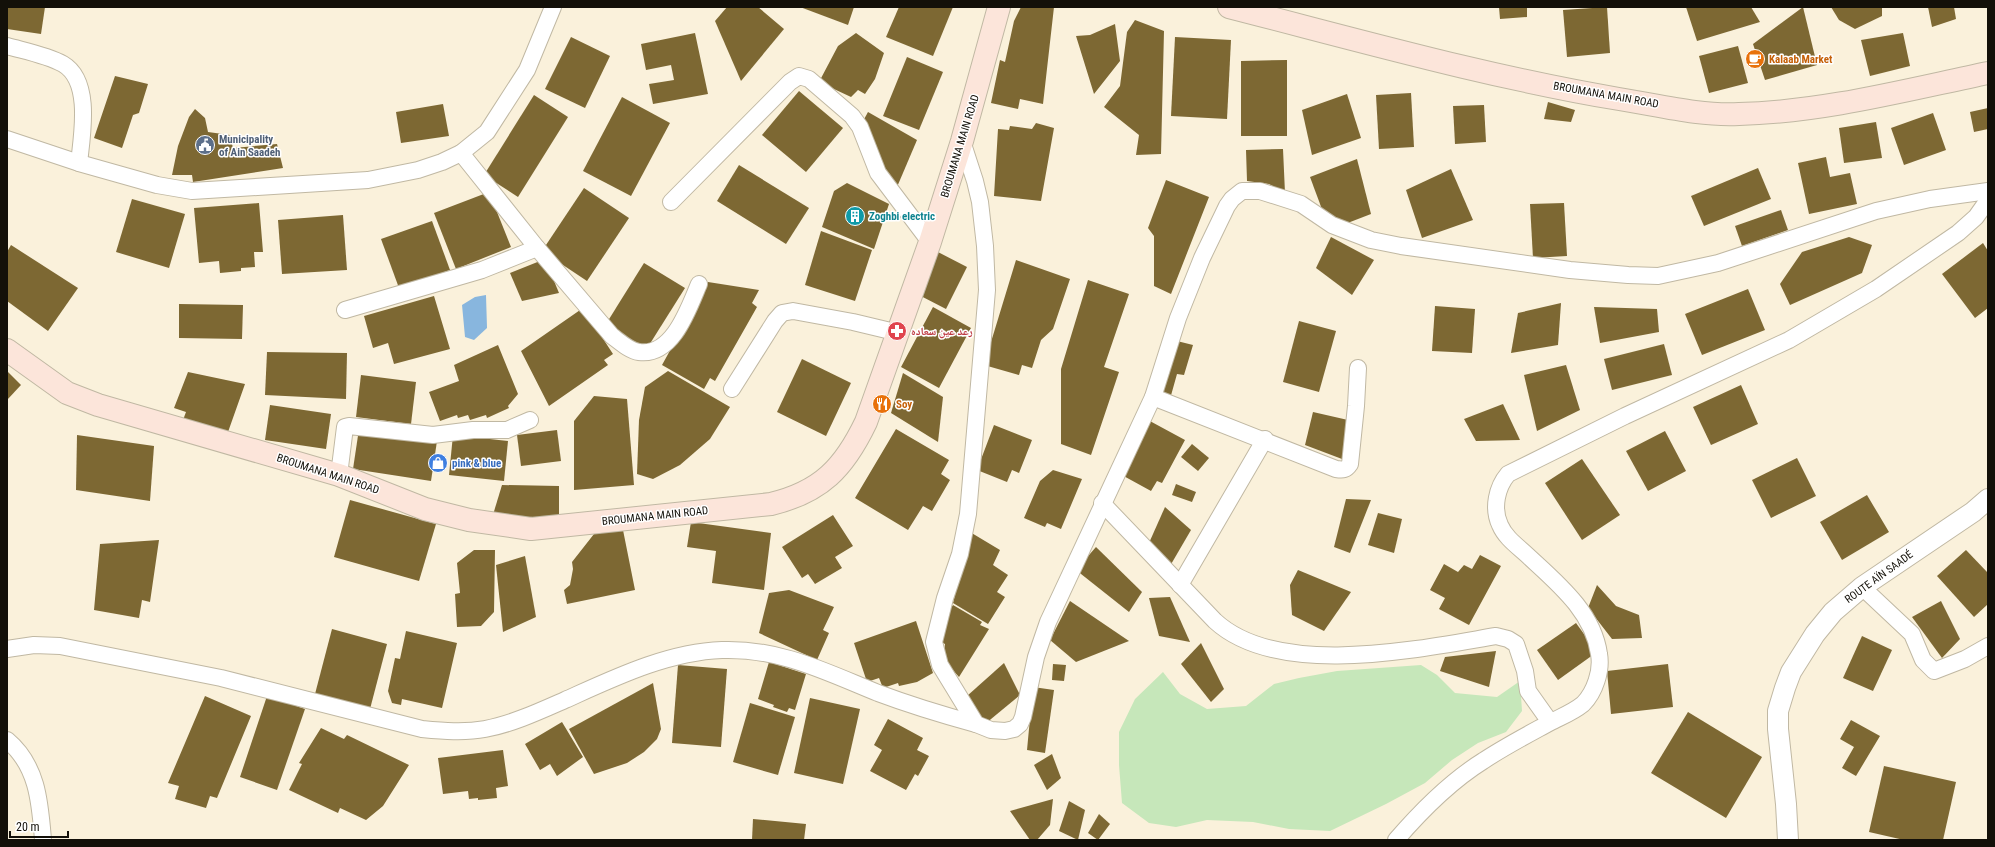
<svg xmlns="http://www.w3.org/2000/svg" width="1995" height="847" viewBox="0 0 1995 847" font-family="'Roboto Condensed','Noto Naskh Arabic',sans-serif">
<rect width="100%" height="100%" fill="#faf1db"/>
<polygon fill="#c6e7ba" points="1421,665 1437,675 1455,693 1497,697 1520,681 1522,711 1506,732 1478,743 1452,760 1425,783 1386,804 1330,831 1289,829 1253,822 1207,820 1176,827 1149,823 1122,803 1119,765 1119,732 1135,699 1163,672 1180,694 1207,709 1246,706 1274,684 1299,678 1337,671"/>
<polygon fill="#88b6de" points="486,295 487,328 474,340 465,337 462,305 475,297"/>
<g fill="#7d6833">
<polygon points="7,7 45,7 41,34 7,29"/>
<polygon points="727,7 758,7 784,29 741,81 715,21"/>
<polygon points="800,7 854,7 848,25"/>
<polygon points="899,7 953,7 933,56 886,37"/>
<polygon points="1021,7 1054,7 1043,104 1020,99 1018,109 991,103 1000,60 1005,62 1014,21"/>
<polygon points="1499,7 1527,7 1527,17 1500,19"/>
<polygon points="1607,7 1610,53 1567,57 1563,10"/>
<polygon points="1686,7 1751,7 1760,22 1697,41"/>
<polygon points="1803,7 1817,65 1765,80 1753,44"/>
<polygon points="1831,7 1882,7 1882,16 1855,29 1839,20"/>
<polygon points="1928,7 1954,7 1956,19 1932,27"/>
<polygon points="1135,20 1164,31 1161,154 1136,155 1139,135 1104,107 1120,86 1127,32"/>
<polygon points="1115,24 1120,61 1094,94 1076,36 1090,35"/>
<polygon points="695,33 708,94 653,104 649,84 674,80 671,65 646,70 641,44"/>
<polygon points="856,33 884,53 875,79 865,94 858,90 851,97 819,82 838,46"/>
<polygon points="1903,33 1910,66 1870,76 1861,40"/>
<polygon points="571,37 610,56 585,108 545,89"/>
<polygon points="1175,37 1231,40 1227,119 1171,116"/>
<polygon points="1738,46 1748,83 1709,93 1699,56"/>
<polygon points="907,57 943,72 919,130 883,116"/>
<polygon points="1287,60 1287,136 1241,136 1241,61"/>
<polygon points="115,76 148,84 139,113 133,115 122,148 94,138"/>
<polygon points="799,91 843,128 806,172 762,135"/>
<polygon points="1411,93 1414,147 1379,149 1376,95"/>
<polygon points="1347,94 1361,138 1312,155 1302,110"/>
<polygon points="534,95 568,117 518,197 484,175"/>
<polygon points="622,97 670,123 631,196 583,171"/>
<polygon points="1548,102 1575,110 1571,122 1544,119"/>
<polygon points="443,104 449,136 401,143 396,112"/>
<polygon points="1484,105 1486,142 1455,144 1453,106"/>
<polygon points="1988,108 1988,129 1974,132 1970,112"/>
<polygon points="195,109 205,118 208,132 230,135 233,148 277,144 283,168 193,182 192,175 172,175 178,146 189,117"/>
<polygon points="868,112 917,140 897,187 883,174 862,123"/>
<polygon points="1933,113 1946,150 1904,165 1891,128"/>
<polygon points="1876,122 1882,158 1844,163 1839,128"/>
<polygon points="1036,123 1054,128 1041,201 994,196 998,129 1009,130 1010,126 1032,129"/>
<polygon points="1283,149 1285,193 1269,184 1247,181 1246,150"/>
<polygon points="1826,157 1830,177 1850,173 1857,204 1809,214 1798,163"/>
<polygon points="1357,159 1371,214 1345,224 1323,212 1310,177"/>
<polygon points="739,165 809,208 786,244 717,201"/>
<polygon points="1758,168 1771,199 1704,226 1691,196"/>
<polygon points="1451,169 1473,220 1422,238 1406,190"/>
<polygon points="1166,180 1209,197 1171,294 1154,286 1154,236 1148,228"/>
<polygon points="847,183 889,204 874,249 822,227 834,191"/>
<polygon points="584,188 629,218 587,281 542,251"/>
<polygon points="489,192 511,247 456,269 434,213"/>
<polygon points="132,199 185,214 169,268 116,252"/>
<polygon points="259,203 263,252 254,252 255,267 241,268 241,271 220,273 219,261 199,263 194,208"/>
<polygon points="1564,203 1567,256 1533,258 1530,204"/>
<polygon points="1781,210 1788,230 1742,246 1735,226"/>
<polygon points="343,215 347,270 282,274 278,220"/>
<polygon points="432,221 450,270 399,288 381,239"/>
<polygon points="821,231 872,250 855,301 805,285"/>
<polygon points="1331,237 1374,260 1352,295 1316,268"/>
<polygon points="1849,237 1872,245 1862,273 1790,305 1780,284 1802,252"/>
<polygon points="1983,243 1988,251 1988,308 1975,318 1942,274"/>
<polygon points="11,245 78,288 48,331 7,301 7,252"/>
<polygon points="936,251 967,267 946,309 915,293"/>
<polygon points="545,259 559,293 522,301 510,273"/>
<polygon points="1016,260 1070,279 1053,329 1041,340 1032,368 1022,365 1019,375 984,365"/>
<polygon points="644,263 685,288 646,350 606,324"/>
<polygon points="1088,280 1129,294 1104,367 1119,372 1091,455 1061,444 1061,369"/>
<polygon points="708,282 759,290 752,303 757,307 715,381 710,378 704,389 662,365"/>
<polygon points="1748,289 1765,330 1702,355 1685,314"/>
<polygon points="434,296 450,349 394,364 388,343 373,348 364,316"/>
<polygon points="1561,303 1558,345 1511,353 1518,313"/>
<polygon points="179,304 243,305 242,339 179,338"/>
<polygon points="1435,306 1475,309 1472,353 1432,351"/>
<polygon points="933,307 971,328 939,388 901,367"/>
<polygon points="1594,307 1657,309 1659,332 1600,343"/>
<polygon points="583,308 613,354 604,360 608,365 549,406 521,351"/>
<polygon points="1299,321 1336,331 1319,392 1283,382"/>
<polygon points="1173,340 1193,345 1184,375 1177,374 1170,399 1158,396"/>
<polygon points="1664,344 1672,375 1612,390 1604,359"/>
<polygon points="498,345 518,394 508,406 509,408 487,418 486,415 470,420 468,415 458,418 457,415 440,421 429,392 459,381 454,365"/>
<polygon points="267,352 347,353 346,399 265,395"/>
<polygon points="802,359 851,383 826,436 777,412"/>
<polygon points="1566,365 1580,410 1537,431 1524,375"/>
<polygon points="7,371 21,385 7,400"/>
<polygon points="668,371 730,407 710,439 680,465 653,479 637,474 639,420 645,387"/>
<polygon points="188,372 245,384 228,432 183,420 186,412 174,408"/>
<polygon points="903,373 943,397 938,442 891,413"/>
<polygon points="361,375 416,382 411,424 356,417"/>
<polygon points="1741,385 1758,424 1711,445 1693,407"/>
<polygon points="594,396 627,399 634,485 574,490 574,421"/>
<polygon points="1503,404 1520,440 1476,441 1464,419"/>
<polygon points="270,405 331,414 326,449 265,440"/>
<polygon points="1313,412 1348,420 1342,459 1305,445"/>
<polygon points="1148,420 1185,440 1162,483 1157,481 1151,491 1120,474"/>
<polygon points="994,425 1032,440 1019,473 1012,470 1007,482 977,470"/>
<polygon points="359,429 437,441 431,481 353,469"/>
<polygon points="896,429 949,460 941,474 950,480 932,511 923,506 908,530 855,498"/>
<polygon points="557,430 561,461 521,466 517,435"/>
<polygon points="1665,431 1686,471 1648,491 1626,451"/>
<polygon points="77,435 154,446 150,501 76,490"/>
<polygon points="453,435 508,441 504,481 449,475"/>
<polygon points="1192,444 1209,458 1198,471 1181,457"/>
<polygon points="1797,458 1816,496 1771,518 1752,480"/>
<polygon points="1582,459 1620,515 1582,540 1545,483"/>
<polygon points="1053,470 1082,479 1061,529 1047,523 1045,527 1024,518 1040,481"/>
<polygon points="1176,484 1196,492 1192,502 1172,495"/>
<polygon points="502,485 559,486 559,518 492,518"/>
<polygon points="1867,495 1889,532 1842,560 1820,522"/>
<polygon points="1346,499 1371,500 1350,553 1334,547"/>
<polygon points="350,500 436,524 419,581 334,557"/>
<polygon points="1165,507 1191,530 1170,566 1149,543"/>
<polygon points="1378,513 1402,519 1394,553 1368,545"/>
<polygon points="833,515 853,546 835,557 842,568 815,584 808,574 802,578 782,547"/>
<polygon points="691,522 771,533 764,590 712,583 716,551 687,547"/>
<polygon points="623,530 635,590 567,604 564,590 570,585 573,569 572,562 594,534"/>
<polygon points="970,532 1000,550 993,565 1008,575 997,592 1005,597 988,624 953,603"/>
<polygon points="159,540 150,602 142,600 139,618 94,610 100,544"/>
<polygon points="1096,547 1142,592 1129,612 1076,570"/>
<polygon points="474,550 495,550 494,612 481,626 457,627 455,594 460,593 457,563"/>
<polygon points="1966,550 1988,573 1988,604 1974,617 1937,576"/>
<polygon points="1480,555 1501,566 1469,625 1439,609 1445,598 1430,590 1444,564 1458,572 1464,565 1472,569"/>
<polygon points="525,556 536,617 503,632 496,565"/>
<polygon points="1298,570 1351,592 1324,631 1292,615 1290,585"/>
<polygon points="1597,585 1616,606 1639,615 1642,638 1612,639 1588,608"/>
<polygon points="789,590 834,607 823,630 829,633 817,660 759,633 769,593"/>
<polygon points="1170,597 1190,642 1159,636 1149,598"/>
<polygon points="1070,601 1129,641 1076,662 1050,640"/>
<polygon points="1941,601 1960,639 1942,658 1912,617"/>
<polygon points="953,605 982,622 980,625 989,629 959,677 943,659 945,644 941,642 950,607 951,608"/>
<polygon points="916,621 933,673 917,682 899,686 898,683 883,688 879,678 867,682 854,643"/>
<polygon points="1576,623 1597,652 1558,680 1537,650"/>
<polygon points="332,629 387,644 370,709 315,694"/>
<polygon points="406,631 457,643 442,708 402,699 401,705 392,703 388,691 395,658 400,659"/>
<polygon points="1862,636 1892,650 1873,691 1843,678"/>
<polygon points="1201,643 1224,689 1211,702 1181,664"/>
<polygon points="1496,651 1489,687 1440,671 1445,657"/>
<polygon points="769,662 806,674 795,710 789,708 787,712 773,707 774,705 758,699"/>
<polygon points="1004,663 1020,695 985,724 967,696"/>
<polygon points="1053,664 1066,665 1064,681 1052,680"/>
<polygon points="1668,664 1673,707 1611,714 1607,671"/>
<polygon points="678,665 727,669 721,747 672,743"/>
<polygon points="653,683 661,729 657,739 644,752 627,763 594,774 569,729"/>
<polygon points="1033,687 1054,690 1045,753 1027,750"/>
<polygon points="205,696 251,716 217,798 210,796 206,808 175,799 179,786 168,783"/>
<polygon points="267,696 305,709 277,790 240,777"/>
<polygon points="810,698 860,709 843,784 794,773"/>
<polygon points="750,703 795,717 778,775 733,762"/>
<polygon points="1688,712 1762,757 1726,818 1651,773"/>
<polygon points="888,719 923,738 917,750 929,756 918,776 915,774 906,790 870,771 882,750 874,745"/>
<polygon points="1851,720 1880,736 1856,776 1842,768 1854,747 1840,739"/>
<polygon points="562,722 583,757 557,776 550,764 540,770 525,744"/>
<polygon points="321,728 344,739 347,735 409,765 383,806 366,820 340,808 338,813 289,790 302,764 299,763"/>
<polygon points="503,750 508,786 496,788 497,798 478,800 478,798 469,799 468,791 443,794 438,758"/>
<polygon points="1052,754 1061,778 1047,790 1034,765"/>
<polygon points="1884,766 1956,782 1943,840 1904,840 1869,832"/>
<polygon points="1053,799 1050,825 1037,840 1030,840 1010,811"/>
<polygon points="1069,801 1085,810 1078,840 1059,831"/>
<polygon points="1099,814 1110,824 1098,840 1088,833"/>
<polygon points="753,819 806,824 804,840 752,840"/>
</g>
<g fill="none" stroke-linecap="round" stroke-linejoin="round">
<defs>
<g id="minor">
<path d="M7,46C25,51 47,55 63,64C92,81 82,135 79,163"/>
<polyline points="7,139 79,163 157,185 192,191 368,180 418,170 442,162 461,153 487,132 527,70 553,7"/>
<polyline points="962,141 975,181 980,202 985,246 987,290 968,514 960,554 945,598 934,642 940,665 976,724 991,730 1005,731 1014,729 1020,724 1023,717 1036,657 1048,622 1153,397 1178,318 1202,258 1227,206 1232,199 1242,191 1260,191 1301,204 1332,225 1371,240 1401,246 1570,270 1628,275 1658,276 1718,263 1876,211 1930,199 1988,191"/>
<path d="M461,153L537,248L612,336C620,342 630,351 639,352C673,357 689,307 699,284"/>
<polyline points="671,202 790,82 799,76 809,79 852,116 860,127 878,173 930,242"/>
<polyline points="345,310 482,270 537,248"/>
<polyline points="732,389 775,321 782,313 793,311 853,322 899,333"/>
<path d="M1153,397L1336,469C1343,470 1346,470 1350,464L1356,406L1358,368"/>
<polyline points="339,475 345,427 349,426 433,435 473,430 507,430 530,420"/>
<path d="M1102,503L1215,621C1278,679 1418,649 1496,636L1508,639L1516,644L1525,671L1528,691L1550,722"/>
<polyline points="1180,585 1265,439"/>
<polyline points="1862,587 1912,634 1923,660 1934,671 1965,659 1988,646"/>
<path d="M7,649L34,645L60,646L221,678L422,729C443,731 464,733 485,729C512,724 540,711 565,700C614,678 667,652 722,650C780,648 826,672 878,693C910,705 943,715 976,724"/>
<path d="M7,740C38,766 40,803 43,840"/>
<path d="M1396,840C1421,811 1451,781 1483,761C1504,747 1527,735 1549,723C1560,717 1572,713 1583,704C1595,692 1602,670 1599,654C1593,611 1556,582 1526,554C1516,545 1505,537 1500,525C1492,508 1497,487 1508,474L1625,416L1789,340L1876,289L1958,233L1976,217L1988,200"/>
</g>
<polyline id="tertiary" points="1788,840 1786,804 1778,729 1778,711 1785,688 1791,672 1815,634 1833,612 1862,587 1973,512 1988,499"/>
<g id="secondary">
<path d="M1229,7C1358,40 1488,77 1619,99C1658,105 1699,116 1739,114C1823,112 1906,90 1988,73"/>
<path d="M7,350L67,393L98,405L339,475L425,509L469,520L531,529L771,504C821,492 844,468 866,422L930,242L962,141L999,7"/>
</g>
</defs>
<use href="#minor" stroke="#c0b8a3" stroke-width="18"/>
<use href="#tertiary" stroke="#c0b8a3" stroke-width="22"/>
<use href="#secondary" stroke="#c0b8a3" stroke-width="24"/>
<use href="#minor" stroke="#fff" stroke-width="16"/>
<use href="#tertiary" stroke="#fff" stroke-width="20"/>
<use href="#secondary" stroke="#fce5da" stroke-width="22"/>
</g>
<defs>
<symbol id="cafe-disc" viewBox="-11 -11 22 22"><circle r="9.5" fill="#e8710a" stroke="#fff"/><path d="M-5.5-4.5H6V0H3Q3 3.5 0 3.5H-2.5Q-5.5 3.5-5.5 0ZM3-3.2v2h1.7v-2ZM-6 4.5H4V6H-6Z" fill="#fff"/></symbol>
<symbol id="civic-disc" viewBox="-11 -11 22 22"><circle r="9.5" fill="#5c6f8a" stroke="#fff"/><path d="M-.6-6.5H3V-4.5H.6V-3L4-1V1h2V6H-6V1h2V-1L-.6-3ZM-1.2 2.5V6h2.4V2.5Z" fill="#fff"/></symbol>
<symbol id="building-disc" viewBox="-11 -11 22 22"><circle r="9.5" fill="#0f9aa8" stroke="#fff"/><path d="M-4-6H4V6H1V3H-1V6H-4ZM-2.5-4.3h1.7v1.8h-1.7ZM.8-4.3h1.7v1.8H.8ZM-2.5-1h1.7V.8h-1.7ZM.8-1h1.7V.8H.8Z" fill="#fff"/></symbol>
<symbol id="pharmacy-disc" viewBox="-11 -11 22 22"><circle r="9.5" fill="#e0444e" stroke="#fff"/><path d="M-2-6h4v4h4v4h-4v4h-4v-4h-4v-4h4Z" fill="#fff"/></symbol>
<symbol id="restaurant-disc" viewBox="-11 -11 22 22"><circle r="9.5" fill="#e8710a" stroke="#fff"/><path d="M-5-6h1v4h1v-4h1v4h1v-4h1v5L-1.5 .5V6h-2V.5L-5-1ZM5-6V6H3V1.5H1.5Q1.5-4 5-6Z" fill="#fff"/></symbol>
<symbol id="shop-disc" viewBox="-11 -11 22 22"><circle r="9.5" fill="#3f7fe0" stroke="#fff"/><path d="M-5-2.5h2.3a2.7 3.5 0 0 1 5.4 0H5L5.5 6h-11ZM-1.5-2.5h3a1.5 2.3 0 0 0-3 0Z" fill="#fff"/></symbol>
</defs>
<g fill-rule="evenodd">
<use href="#cafe-disc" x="1744" y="48" width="22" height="22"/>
<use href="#civic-disc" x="194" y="134" width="22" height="22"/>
<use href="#building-disc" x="844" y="205" width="22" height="22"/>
<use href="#pharmacy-disc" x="886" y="320" width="22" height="22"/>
<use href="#restaurant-disc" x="871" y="393" width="22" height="22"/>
<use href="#shop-disc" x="427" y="452" width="22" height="22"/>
</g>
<g text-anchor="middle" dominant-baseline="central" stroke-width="3" stroke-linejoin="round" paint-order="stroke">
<g font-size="11" font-weight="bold" fill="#c56008" stroke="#fff" text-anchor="start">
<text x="1769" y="59">Kalaab Market</text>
<text x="896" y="404">Soy</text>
</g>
<g font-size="11" fill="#131009" stroke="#fff">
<text transform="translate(1606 95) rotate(10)">BROUMANA MAIN ROAD</text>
<text transform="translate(960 146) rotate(-73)">BROUMANA MAIN ROAD</text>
<text transform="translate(328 474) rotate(18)">BROUMANA MAIN ROAD</text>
<text transform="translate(655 516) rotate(-6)">BROUMANA MAIN ROAD</text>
<text transform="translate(1879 577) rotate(-36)">ROUTE AÏN SAADÉ</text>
</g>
<g font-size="11" font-weight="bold" fill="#4e5e75" stroke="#fff" text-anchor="start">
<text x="219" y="139">Municipality<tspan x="219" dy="13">of Ain Saadeh</tspan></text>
</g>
<g font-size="11" font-weight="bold" fill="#0d838f" stroke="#fff" text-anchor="start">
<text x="869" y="216">Zoghbi electric</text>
</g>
<g font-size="11" font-weight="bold" fill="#be3a42" stroke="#fff" text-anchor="start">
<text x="911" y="331">رعد عين سعاده</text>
</g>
<g font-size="11" font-weight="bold" fill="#366cbe" stroke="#fff" text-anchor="start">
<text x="452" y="463">pink &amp; blue</text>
</g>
</g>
<rect width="1995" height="847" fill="none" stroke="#131009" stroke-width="16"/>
<path d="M10 831v6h58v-6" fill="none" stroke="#131009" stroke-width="2"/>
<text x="16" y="831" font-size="12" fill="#131009" stroke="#ffffff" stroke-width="3" paint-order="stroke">20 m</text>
</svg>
